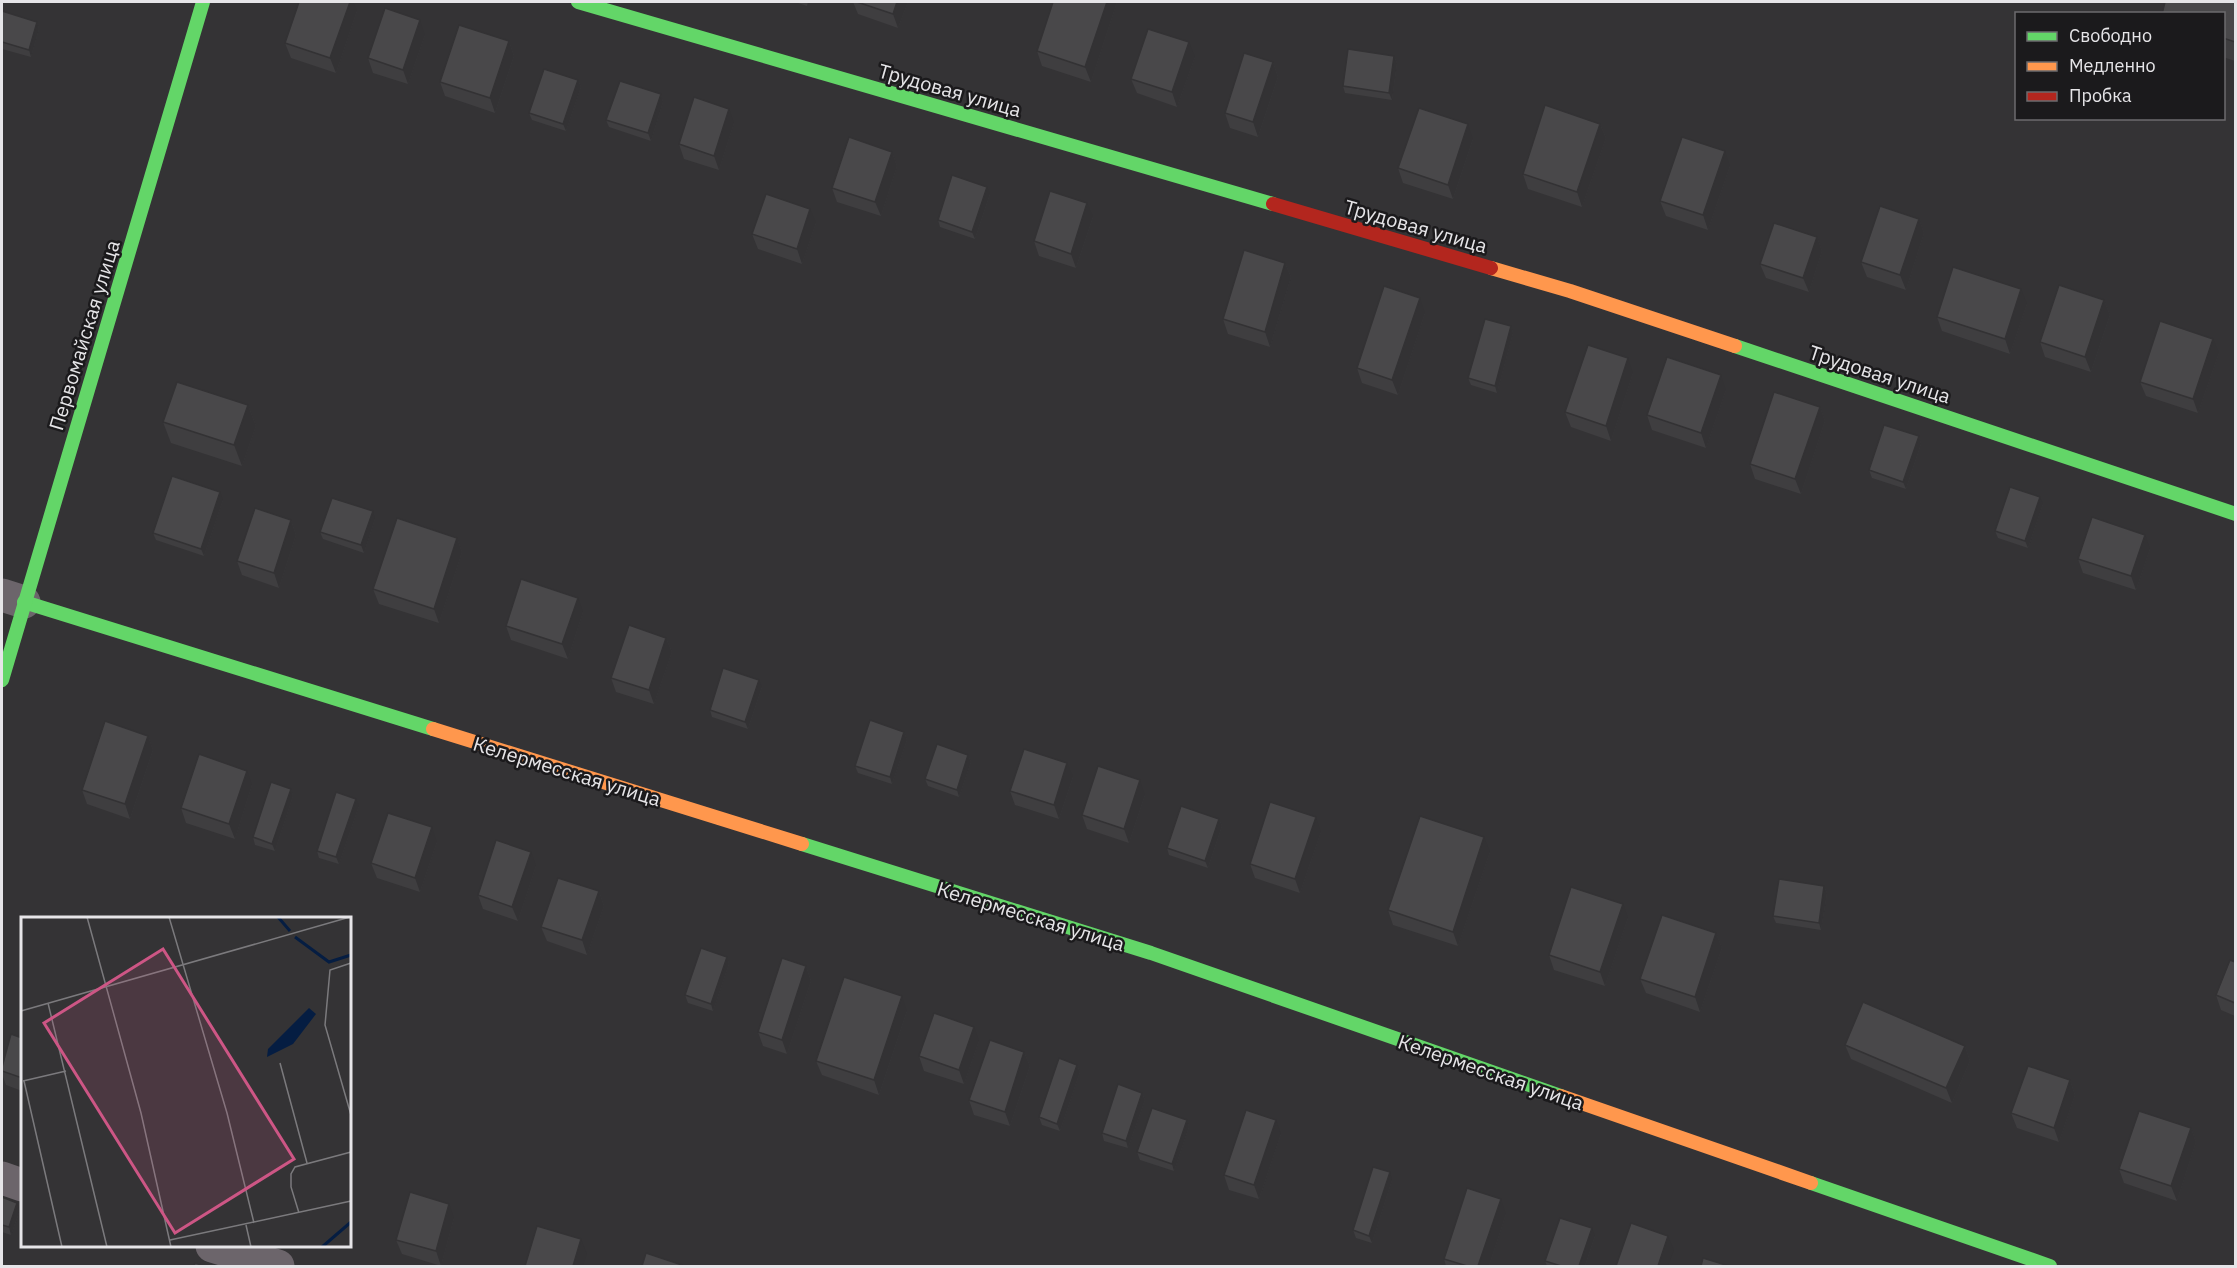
<svg xmlns="http://www.w3.org/2000/svg" width="2237" height="1268" viewBox="0 0 2237 1268" font-family="'IBM Plex Sans',sans-serif">
<rect width="100%" height="100%" fill="#343335"/>
<g fill="none" stroke-linecap="round" stroke-linejoin="round">
<g stroke="#6c656b" stroke-width="33">
<polyline points="2,595 24,602"/>
<polyline points="2,1178 22,1185"/>
<polyline points="212,1246 278,1266"/>
</g>
<g stroke="#63d668" stroke-width="14">
<polyline points="578,2 1273,204"/>
<polyline points="1735,346 2236,514"/>
<polyline points="24,602 433,729"/>
<polyline points="2,680 203,2"/>
<polyline points="802,844 1151,953 1561,1096"/>
<polyline points="1811,1183 2050,1266"/>
</g>
<g stroke="#ff974d" stroke-width="14">
<polyline points="1491,268 1570,291 1735,346"/>
<polyline points="433,729 802,844"/>
<polyline points="1561,1096 1811,1183"/>
</g>
<polyline stroke="#b3261e" stroke-width="14" points="1273,204 1491,268"/>
</g>
<g fill="#3f3e40">
<polygon points="795,2 808,2 807,6"/>
<polygon points="853,2 908,2 898,28 858,14"/>
<polygon points="1117,2 1091,82 1042,66 1037,51"/>
<polygon points="2235,2 2235,61 2223,57 2223,14"/>
<polygon points="2,11 37,22 39,29 31,57 2,49"/>
<polygon points="357,11 336,73 291,58 285,43"/>
<polygon points="425,35 408,84 373,73 368,58"/>
<polygon points="509,41 514,56 495,113 445,96 440,82"/>
<polygon points="1394,56 1397,63 1392,100 1345,93 1343,86"/>
<polygon points="1195,57 1177,107 1137,93 1131,79"/>
<polygon points="1273,62 1278,77 1258,137 1230,128 1225,113"/>
<polygon points="578,80 581,87 566,131 532,120 529,113"/>
<polygon points="661,94 663,102 651,141 609,127 606,120"/>
<polygon points="734,123 719,170 684,159 679,144"/>
<polygon points="1600,124 1606,138 1582,207 1528,189 1523,174"/>
<polygon points="1473,139 1453,199 1403,183 1398,168"/>
<polygon points="892,152 897,166 881,216 837,202 832,188"/>
<polygon points="1730,166 1708,230 1666,216 1660,201"/>
<polygon points="990,194 975,239 940,227 938,220"/>
<polygon points="1093,217 1076,268 1039,256 1034,241"/>
<polygon points="1919,219 1924,233 1906,290 1867,277 1861,262"/>
<polygon points="816,223 802,264 758,249 752,234"/>
<polygon points="1817,237 1822,251 1809,292 1766,278 1760,264"/>
<polygon points="1285,263 1291,277 1270,347 1228,334 1223,319"/>
<polygon points="2104,300 2110,315 2091,372 2045,357 2040,342"/>
<polygon points="2027,304 2010,354 1942,331 1937,317"/>
<polygon points="1425,313 1398,395 1362,383 1357,368"/>
<polygon points="1511,326 1513,333 1497,393 1471,385 1468,378"/>
<polygon points="2219,353 2198,413 2146,396 2140,382"/>
<polygon points="1633,373 1611,441 1571,427 1565,412"/>
<polygon points="1726,390 1706,448 1652,430 1647,415"/>
<polygon points="248,405 256,426 242,466 171,443 163,422"/>
<polygon points="1820,407 1825,421 1801,494 1755,479 1750,464"/>
<polygon points="1919,436 1921,444 1906,489 1872,478 1869,470"/>
<polygon points="223,500 204,556 156,540 153,533"/>
<polygon points="2043,504 2028,548 1998,538 1995,531"/>
<polygon points="375,519 364,553 323,539 320,532"/>
<polygon points="291,520 296,535 279,588 242,575 237,561"/>
<polygon points="457,538 462,552 439,623 379,604 373,589"/>
<polygon points="2150,549 2136,590 2083,573 2078,559"/>
<polygon points="583,612 568,659 511,640 506,626"/>
<polygon points="666,638 672,652 654,704 616,692 611,678"/>
<polygon points="762,687 748,729 712,717 710,710"/>
<polygon points="904,732 907,740 892,784 858,773 855,766"/>
<polygon points="148,736 153,750 130,819 87,804 82,790"/>
<polygon points="968,755 971,762 959,797 928,786 925,779"/>
<polygon points="1073,777 1059,819 1015,805 1010,791"/>
<polygon points="252,785 235,839 186,823 181,808"/>
<polygon points="291,789 293,796 275,851 255,845 253,837"/>
<polygon points="1145,795 1129,843 1087,829 1082,815"/>
<polygon points="359,806 339,864 319,858 317,851"/>
<polygon points="1219,819 1222,826 1208,868 1169,855 1167,848"/>
<polygon points="1321,832 1300,893 1255,878 1250,864"/>
<polygon points="437,842 420,892 377,878 371,863"/>
<polygon points="1490,852 1458,946 1393,925 1388,910"/>
<polygon points="536,866 518,921 483,909 478,895"/>
<polygon points="1824,886 1827,893 1821,930 1776,923 1773,916"/>
<polygon points="599,891 604,906 587,955 547,941 541,927"/>
<polygon points="1628,918 1605,986 1554,970 1549,955"/>
<polygon points="1716,933 1722,948 1700,1012 1646,993 1640,979"/>
<polygon points="727,957 729,964 713,1011 688,1003 685,995"/>
<polygon points="2235,962 2235,1016 2221,1010 2216,995"/>
<polygon points="806,966 811,981 787,1054 763,1046 758,1032"/>
<polygon points="907,1011 879,1095 822,1075 816,1061"/>
<polygon points="22,1038 22,1091 6,1085 2,1074 2,1067"/>
<polygon points="979,1041 964,1084 924,1071 919,1056"/>
<polygon points="1845,1045 1965,1046 1970,1061 1952,1103 1851,1059"/>
<polygon points="1024,1052 1030,1066 1010,1126 974,1115 969,1100"/>
<polygon points="1077,1065 1080,1072 1060,1131 1042,1125 1039,1117"/>
<polygon points="2070,1080 2075,1095 2059,1142 2017,1128 2011,1113"/>
<polygon points="1142,1093 1145,1100 1128,1148 1104,1141 1102,1133"/>
<polygon points="1187,1120 1189,1127 1174,1171 1140,1160 1137,1152"/>
<polygon points="2191,1128 2196,1142 2177,1201 2124,1183 2119,1169"/>
<polygon points="1281,1134 1259,1199 1229,1190 1224,1175"/>
<polygon points="1392,1180 1372,1243 1356,1238 1353,1230"/>
<polygon points="2,1197 20,1210 11,1235 2,1232"/>
<polygon points="1506,1214 1489,1266 1446,1266 1444,1259"/>
<polygon points="454,1218 441,1266 402,1254 396,1240"/>
<polygon points="1595,1236 1585,1266 1547,1266 1545,1261"/>
</g>
<g fill="#333234">
<polygon points="350,2 353,2 357,11 336,73 330,58"/>
<polygon points="897,2 908,2 898,28 893,14"/>
<polygon points="1107,2 1117,2 1091,82 1085,67"/>
<polygon points="420,20 425,35 408,84 403,70"/>
<polygon points="37,22 39,29 31,57 29,50"/>
<polygon points="509,41 514,56 495,113 490,98"/>
<polygon points="1189,42 1195,57 1177,107 1172,92"/>
<polygon points="1394,56 1397,63 1392,100 1389,93"/>
<polygon points="1273,62 1278,77 1258,137 1253,122"/>
<polygon points="578,80 581,87 566,131 563,124"/>
<polygon points="661,94 663,102 651,141 648,133"/>
<polygon points="729,109 734,123 719,170 714,156"/>
<polygon points="1468,124 1473,139 1453,199 1448,185"/>
<polygon points="1600,124 1606,138 1582,207 1577,192"/>
<polygon points="1725,151 1730,166 1708,230 1703,215"/>
<polygon points="892,152 897,166 881,216 875,202"/>
<polygon points="987,187 990,194 975,239 972,232"/>
<polygon points="1087,203 1093,217 1076,268 1071,254"/>
<polygon points="810,209 816,223 802,264 797,249"/>
<polygon points="1919,219 1924,233 1906,290 1900,275"/>
<polygon points="1817,237 1822,251 1809,292 1803,278"/>
<polygon points="1285,263 1291,277 1270,347 1265,332"/>
<polygon points="2021,289 2027,304 2010,354 2005,339"/>
<polygon points="1420,298 1425,313 1398,395 1392,380"/>
<polygon points="2104,300 2110,315 2091,372 2085,357"/>
<polygon points="1511,326 1513,333 1497,393 1495,386"/>
<polygon points="2213,339 2219,353 2198,413 2193,399"/>
<polygon points="1628,358 1633,373 1611,441 1606,426"/>
<polygon points="1721,375 1726,390 1706,448 1701,433"/>
<polygon points="248,405 256,426 242,466 234,445"/>
<polygon points="1820,407 1825,421 1801,494 1795,479"/>
<polygon points="1919,436 1921,444 1906,489 1903,482"/>
<polygon points="220,492 223,500 204,556 201,549"/>
<polygon points="2040,497 2043,504 2028,548 2025,541"/>
<polygon points="373,511 375,519 364,553 361,545"/>
<polygon points="291,520 296,535 279,588 274,573"/>
<polygon points="2145,535 2150,549 2136,590 2131,576"/>
<polygon points="457,538 462,552 439,623 434,609"/>
<polygon points="578,598 583,612 568,659 562,644"/>
<polygon points="666,638 672,652 654,704 649,690"/>
<polygon points="759,680 762,687 748,729 745,722"/>
<polygon points="904,732 907,740 892,784 890,777"/>
<polygon points="148,736 153,750 130,819 125,804"/>
<polygon points="968,755 971,762 959,797 957,790"/>
<polygon points="1067,763 1073,777 1059,819 1054,805"/>
<polygon points="247,771 252,785 235,839 229,824"/>
<polygon points="1140,780 1145,795 1129,843 1124,829"/>
<polygon points="291,789 293,796 275,851 272,844"/>
<polygon points="356,799 359,806 339,864 336,857"/>
<polygon points="1316,817 1321,832 1300,893 1295,879"/>
<polygon points="1219,819 1222,826 1208,868 1205,861"/>
<polygon points="432,827 437,842 420,892 415,878"/>
<polygon points="1484,837 1490,852 1458,946 1453,932"/>
<polygon points="531,852 536,866 518,921 512,907"/>
<polygon points="1824,886 1827,893 1821,930 1819,923"/>
<polygon points="599,891 604,906 587,955 582,940"/>
<polygon points="1623,904 1628,918 1605,986 1600,972"/>
<polygon points="1716,933 1722,948 1700,1012 1695,997"/>
<polygon points="727,957 729,964 713,1011 711,1004"/>
<polygon points="806,966 811,981 787,1054 782,1040"/>
<polygon points="902,996 907,1011 879,1095 874,1080"/>
<polygon points="974,1027 979,1041 964,1084 959,1070"/>
<polygon points="1965,1046 1970,1061 1952,1103 1946,1088"/>
<polygon points="1024,1052 1030,1066 1010,1126 1005,1112"/>
<polygon points="1077,1065 1080,1072 1060,1131 1057,1124"/>
<polygon points="2070,1080 2075,1095 2059,1142 2054,1128"/>
<polygon points="1142,1093 1145,1100 1128,1148 1126,1141"/>
<polygon points="1187,1120 1189,1127 1174,1171 1172,1164"/>
<polygon points="1276,1120 1281,1134 1259,1199 1254,1185"/>
<polygon points="2191,1128 2196,1142 2177,1201 2171,1186"/>
<polygon points="1390,1172 1392,1180 1372,1243 1369,1236"/>
<polygon points="1501,1199 1506,1214 1489,1266 1478,1266"/>
<polygon points="17,1203 20,1210 11,1235 9,1227"/>
<polygon points="449,1204 454,1218 441,1266 436,1251"/>
<polygon points="1592,1228 1595,1236 1585,1266 1579,1266"/>
<polygon points="1668,1236 1674,1250 1668,1266 1658,1266"/>
<polygon points="581,1239 587,1254 583,1266 573,1266"/>
</g>
<g fill="#49484a" stroke="#333234" stroke-width="1.5">
<polygon points="299,2 350,2 330,58 285,43"/>
<polygon points="857,2 897,2 893,14"/>
<polygon points="1053,2 1107,2 1085,67 1037,51"/>
<polygon points="2165,2 2235,2 2235,42 2223,38 2223,14 2162,14"/>
<polygon points="385,8 420,20 403,70 368,58"/>
<polygon points="2,11 37,22 29,50 2,42"/>
<polygon points="459,25 509,41 490,98 440,82"/>
<polygon points="1148,29 1189,42 1172,92 1131,79"/>
<polygon points="1348,49 1394,56 1389,93 1343,86"/>
<polygon points="1244,53 1273,62 1253,122 1225,113"/>
<polygon points="544,69 578,80 563,124 529,113"/>
<polygon points="620,81 661,94 648,133 606,120"/>
<polygon points="694,97 729,109 714,156 679,144"/>
<polygon points="1545,105 1600,124 1577,192 1523,174"/>
<polygon points="1419,108 1468,124 1448,185 1398,168"/>
<polygon points="849,137 892,152 875,202 832,188"/>
<polygon points="1682,137 1725,151 1703,215 1660,201"/>
<polygon points="952,175 987,187 972,232 938,220"/>
<polygon points="1050,191 1087,203 1071,254 1034,241"/>
<polygon points="766,194 810,209 797,249 752,234"/>
<polygon points="1880,206 1919,219 1900,275 1861,262"/>
<polygon points="1774,223 1817,237 1803,278 1760,264"/>
<polygon points="1244,250 1285,263 1265,332 1223,319"/>
<polygon points="1953,267 2021,289 2005,339 1937,317"/>
<polygon points="2059,285 2104,300 2085,357 2040,342"/>
<polygon points="1384,286 1420,298 1392,380 1357,368"/>
<polygon points="1485,319 1511,326 1495,386 1468,378"/>
<polygon points="2160,321 2213,339 2193,399 2140,382"/>
<polygon points="1588,345 1628,358 1606,426 1565,412"/>
<polygon points="1667,357 1721,375 1701,433 1647,415"/>
<polygon points="177,382 248,405 234,445 163,422"/>
<polygon points="1774,392 1820,407 1795,479 1750,464"/>
<polygon points="1884,425 1919,436 1903,482 1869,470"/>
<polygon points="172,476 220,492 201,549 153,533"/>
<polygon points="2010,487 2040,497 2025,541 1995,531"/>
<polygon points="332,498 373,511 361,545 320,532"/>
<polygon points="255,508 291,520 274,573 237,561"/>
<polygon points="2092,517 2145,535 2131,576 2078,559"/>
<polygon points="397,518 457,538 434,609 373,589"/>
<polygon points="521,579 578,598 562,644 506,626"/>
<polygon points="629,625 666,638 649,690 611,678"/>
<polygon points="723,668 759,680 745,722 710,710"/>
<polygon points="870,720 904,732 890,777 855,766"/>
<polygon points="105,721 148,736 125,804 82,790"/>
<polygon points="937,744 968,755 957,790 925,779"/>
<polygon points="1024,749 1067,763 1054,805 1010,791"/>
<polygon points="199,754 247,771 229,824 181,808"/>
<polygon points="1098,766 1140,780 1124,829 1082,815"/>
<polygon points="271,782 291,789 272,844 253,837"/>
<polygon points="336,792 356,799 336,857 317,851"/>
<polygon points="1270,802 1316,817 1295,879 1250,864"/>
<polygon points="1181,806 1219,819 1205,861 1167,848"/>
<polygon points="388,813 432,827 415,878 371,863"/>
<polygon points="1420,816 1484,837 1453,932 1388,910"/>
<polygon points="496,840 531,852 512,907 478,895"/>
<polygon points="558,878 599,891 582,940 541,927"/>
<polygon points="1779,879 1824,886 1819,923 1773,916"/>
<polygon points="1571,887 1623,904 1600,972 1549,955"/>
<polygon points="1662,915 1716,933 1695,997 1640,979"/>
<polygon points="701,948 727,957 711,1004 685,995"/>
<polygon points="782,958 806,966 782,1040 758,1032"/>
<polygon points="2230,960 2235,962 2235,1003 2216,995"/>
<polygon points="844,977 902,996 874,1080 816,1061"/>
<polygon points="1863,1002 1965,1046 1946,1088 1845,1045"/>
<polygon points="934,1013 974,1027 959,1070 919,1056"/>
<polygon points="11,1034 22,1038 22,1078 2,1071 2,1067"/>
<polygon points="990,1040 1024,1052 1005,1112 969,1100"/>
<polygon points="1059,1058 1077,1065 1057,1124 1039,1117"/>
<polygon points="2028,1066 2070,1080 2054,1128 2011,1113"/>
<polygon points="1118,1084 1142,1093 1126,1141 1102,1133"/>
<polygon points="1152,1108 1187,1120 1172,1164 1137,1152"/>
<polygon points="1246,1110 1276,1120 1254,1185 1224,1175"/>
<polygon points="2139,1111 2191,1128 2171,1186 2119,1169"/>
<polygon points="1373,1167 1390,1172 1369,1236 1353,1230"/>
<polygon points="1467,1188 1501,1199 1478,1266 1467,1266 1444,1259"/>
<polygon points="410,1192 449,1204 436,1251 396,1240"/>
<polygon points="2,1197 17,1203 9,1227 2,1225"/>
<polygon points="1560,1218 1592,1228 1579,1266 1561,1266 1545,1261"/>
<polygon points="1631,1223 1668,1236 1658,1266 1616,1266"/>
<polygon points="537,1226 581,1239 573,1266 525,1266"/>
<polygon points="646,1253 682,1265 682,1266 642,1266"/>
<polygon points="1703,1258 1729,1266 1701,1266"/>
<polygon points="195,1263 205,1266 194,1266"/>
</g>
<g text-anchor="middle" dominant-baseline="central" stroke-width="5" stroke-linejoin="round" paint-order="stroke">
<g font-size="20" fill="#e6e5e8" stroke="#1b1a1c">
<text transform="translate(950 90) rotate(16)">Трудовая улица</text>
<text transform="translate(1416 226) rotate(16)">Трудовая улица</text>
<text transform="translate(84 335) rotate(-73)">Первомайская улица</text>
<text transform="translate(1880 374) rotate(18)">Трудовая улица</text>
<text transform="translate(567 771) rotate(17)">Келермесская улица</text>
<text transform="translate(1031 916) rotate(17)">Келермесская улица</text>
<text transform="translate(1491 1072) rotate(19)">Келермесская улица</text>
</g>
</g>
<g transform="translate(21 917)">
<rect width="330" height="330" fill="#343335"/>
<path d="M288,91L295,97L272,127L246,140L247,132Z" fill="#051d42"/>
<path fill="none" stroke="#051d42" stroke-width="3" d="M257,0L269,14M274,20L308,45L330,38M301,330L330,305"/>
<path fill="none" stroke="#7b7a7d" stroke-width="1.5" d="M66,0L120,196L150,330M148,0L206,196L233,306M330,46L309,53L304,108L330,198M27,86L86,330M0,94L329,0M259,146L286,246M2,164L45,154M3,164L41,330M278,296L270,270V257L274,250L330,235M225,308L230,330M149,323L330,284"/>
<path fill="#cd5685" fill-opacity="0.15" stroke="#cd5685" stroke-width="3" d="M142,32L273,242L154,316L23,106Z"/>
<rect width="330" height="330" fill="none" stroke="#e6e5e8" stroke-width="3"/>
</g>
<rect width="2237" height="1268" fill="none" stroke="#e6e5e8" stroke-width="6"/>
<rect x="2015" y="12" width="210" height="108" fill="#1b1a1c" stroke="#6c6b6e" stroke-width="1.5"/>
<rect x="2027" y="32" width="30" height="9" fill="#63d668" stroke="#6c6b6e" stroke-width="1.5"/>
<text x="2069" y="42" font-size="18" fill="#e6e5e8">Свободно</text>
<rect x="2027" y="62" width="30" height="9" fill="#ff974d" stroke="#6c6b6e" stroke-width="1.5"/>
<text x="2069" y="72" font-size="18" fill="#e6e5e8">Медленно</text>
<rect x="2027" y="92" width="30" height="9" fill="#b3261e" stroke="#6c6b6e" stroke-width="1.5"/>
<text x="2069" y="102" font-size="18" fill="#e6e5e8">Пробка</text>
</svg>
